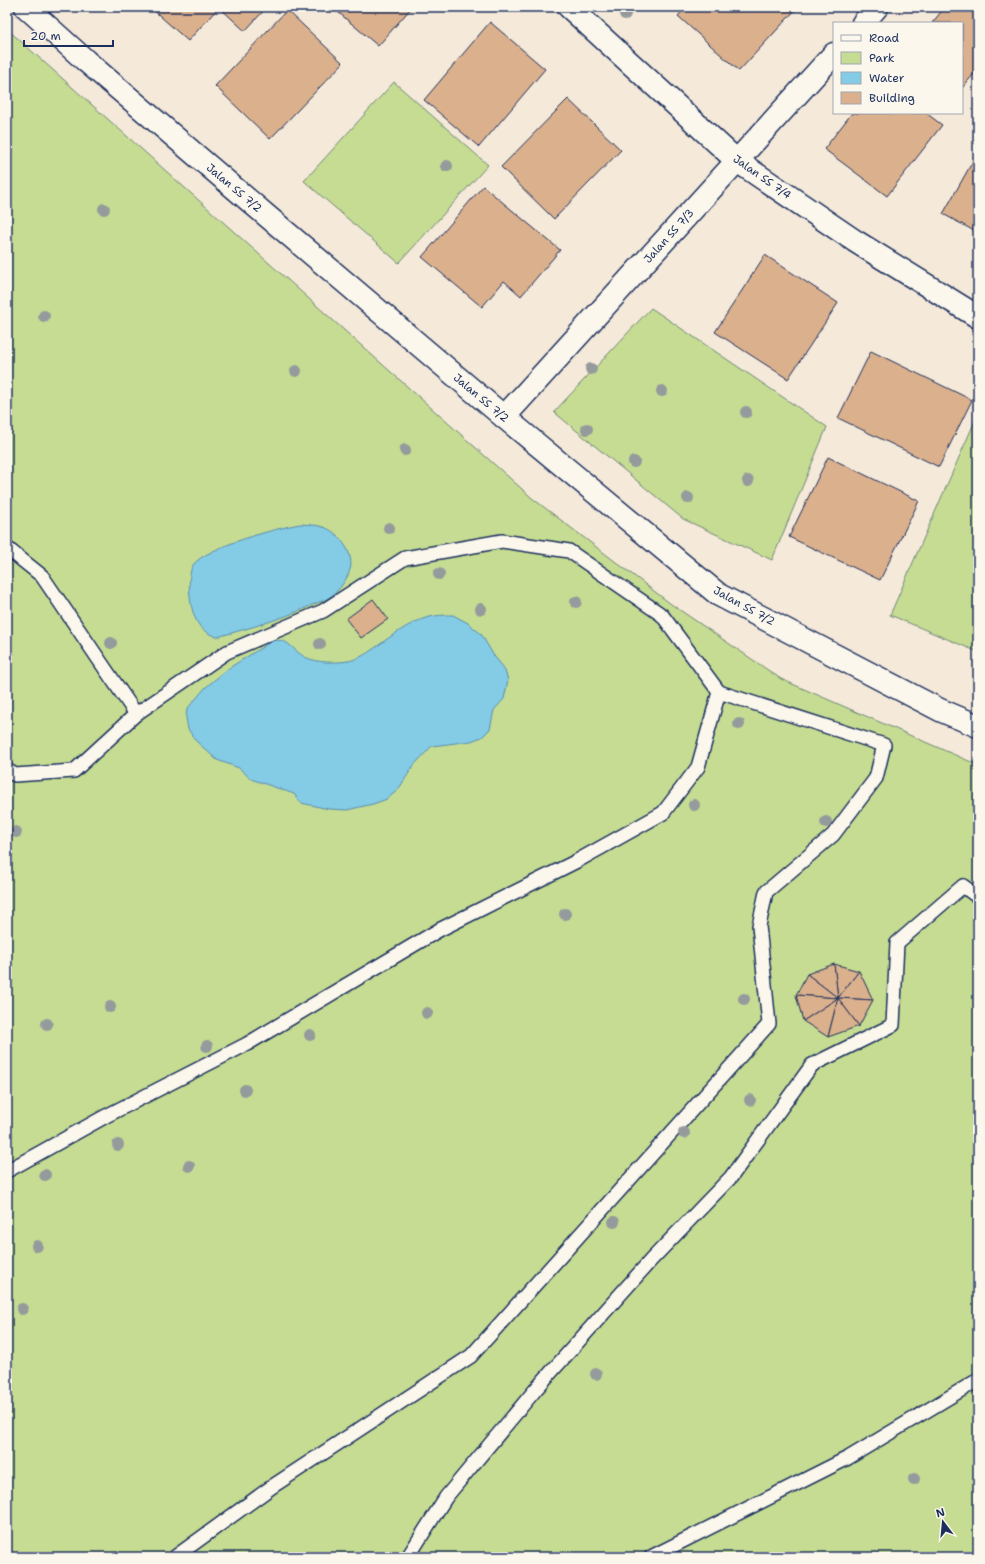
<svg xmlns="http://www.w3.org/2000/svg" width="985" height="1564" viewBox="0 0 985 1564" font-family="'Shantell Sans',sans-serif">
<rect width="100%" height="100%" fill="#f5e9d9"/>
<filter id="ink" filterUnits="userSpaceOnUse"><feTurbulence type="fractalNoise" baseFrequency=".025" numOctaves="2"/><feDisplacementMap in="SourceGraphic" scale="8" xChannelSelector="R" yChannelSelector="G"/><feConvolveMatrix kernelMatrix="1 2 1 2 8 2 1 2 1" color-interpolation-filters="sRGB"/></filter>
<g filter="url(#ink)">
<g fill="#c5dc92" stroke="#708678">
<polygon points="7,29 532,498 671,604 781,679 978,765 978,1557 7,1557"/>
<polygon points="394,82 488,165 399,263 304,181"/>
<polygon points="651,308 827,427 772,560 683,519 554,412"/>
<polygon points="978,414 978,652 890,615"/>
</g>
<g fill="#84cbe5" stroke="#5a8daf">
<path d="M300,524C322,525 334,527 346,547C349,552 351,558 351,565C350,576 339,591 330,597C324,601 316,603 310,606C280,620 249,628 217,637C199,631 195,621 191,604C189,594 188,573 193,565C206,547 277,528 300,524Z"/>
<path d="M453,615L468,623L481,634L494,656L504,668L508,680L504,699L494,710L490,729L482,737L471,741L432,746L414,765L398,790L387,799L373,804L347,810L329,809L301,803L294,794L251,779L239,768L217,760L196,741L188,729L186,718L187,709L206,687L229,668L272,641C288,637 292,650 305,657C316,663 336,663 348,661C361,659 373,649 383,642C397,632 417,618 435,616C441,615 447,615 453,615Z"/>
</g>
<g fill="#dbb08c" stroke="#1b2f5e">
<polygon points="150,7 267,7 245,31 219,7 188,41"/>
<polygon points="332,7 412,7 378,46"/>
<polygon points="686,7 798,7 739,71 678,16"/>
<polygon points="945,7 978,7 978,69 962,88 962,23 932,23"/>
<polygon points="287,10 343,63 270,139 215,86"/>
<polygon points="490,22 545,69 479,147 424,100"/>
<polygon points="568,99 621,150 554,219 501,167"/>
<polygon points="852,113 926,113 942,125 887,196 824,149"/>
<polygon points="978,152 978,233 943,214"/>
<polygon points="483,186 560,250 521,296 504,281 482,307 422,257"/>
<polygon points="765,255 838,303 788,379 715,332"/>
<polygon points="871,351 972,400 939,467 838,418"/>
<polygon points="828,457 919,501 880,580 789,537"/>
<polygon points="373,599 388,619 361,638 346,619"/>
<polygon points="834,964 859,971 838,998"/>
<polygon points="834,964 838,998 807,974"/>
<polygon points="859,971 873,1000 838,998"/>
<polygon points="807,974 838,998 796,995"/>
<polygon points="796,995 838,998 803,1021"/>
<polygon points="838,998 828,1037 803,1021"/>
<polygon points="838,998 859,1026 828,1037"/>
<polygon points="838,998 873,1000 859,1026"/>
</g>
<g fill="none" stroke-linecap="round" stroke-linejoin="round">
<defs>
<g id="lane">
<polyline points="7,548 42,576 136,714"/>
<polyline points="7,770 15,775 74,771 136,714 227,652 323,611 405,558 502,541 569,551 662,615 719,692 698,767 663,813 577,861 439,930 247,1044 106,1116 7,1171"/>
<polyline points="175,1557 273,1486 471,1356 769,1024 759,926 766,892 833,835 876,778 884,745 719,692"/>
<polyline points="408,1557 446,1497 536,1389 651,1260 731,1177 812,1065 893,1025 897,943 963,886 978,897"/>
<polyline points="651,1557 848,1458 978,1380"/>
</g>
<g id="street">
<polyline points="569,7 737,161 855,241 978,317"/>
<polyline points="863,23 877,7"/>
<polyline points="504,417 834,54"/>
</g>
<polyline id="secondary" points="26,7 86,61 267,216 504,417 719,595 940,710 978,726"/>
</defs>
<use href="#lane" stroke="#1b2f5e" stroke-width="16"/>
<use href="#street" stroke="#1b2f5e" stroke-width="25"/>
<use href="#secondary" stroke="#1b2f5e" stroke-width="25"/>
<use href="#lane" stroke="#fbf7ec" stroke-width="13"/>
<use href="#street" stroke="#fbf7ec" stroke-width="22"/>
<use href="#secondary" stroke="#fbf7ec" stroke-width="22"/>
</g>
<g fill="#959a9c">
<circle cx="625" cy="14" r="6"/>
<circle cx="447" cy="166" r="6"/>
<circle cx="104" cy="209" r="6"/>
<circle cx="44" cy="316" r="6"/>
<circle cx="591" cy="369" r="6"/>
<circle cx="296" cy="371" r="6"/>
<circle cx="662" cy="391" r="6"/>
<circle cx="746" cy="412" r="6"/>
<circle cx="587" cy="429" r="6"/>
<circle cx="405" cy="450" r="6"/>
<circle cx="634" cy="462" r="6"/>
<circle cx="748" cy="481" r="6"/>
<circle cx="688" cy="498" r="6"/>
<circle cx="389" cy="528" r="6"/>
<circle cx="439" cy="574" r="6"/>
<circle cx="576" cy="602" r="6"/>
<circle cx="481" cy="609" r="6"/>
<circle cx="111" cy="643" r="6"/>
<circle cx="320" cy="644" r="6"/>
<circle cx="739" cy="724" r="6"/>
<circle cx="694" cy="805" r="6"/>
<circle cx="826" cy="822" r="6"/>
<circle cx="16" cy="832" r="6"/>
<circle cx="565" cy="914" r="6"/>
<circle cx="744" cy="999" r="6"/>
<circle cx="110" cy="1007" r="6"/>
<circle cx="427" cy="1013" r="6"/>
<circle cx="47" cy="1024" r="6"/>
<circle cx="310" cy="1035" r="6"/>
<circle cx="207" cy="1046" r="6"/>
<circle cx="245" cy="1090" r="6"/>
<circle cx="750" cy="1100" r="6"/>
<circle cx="684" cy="1133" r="6"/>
<circle cx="118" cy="1145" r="6"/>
<circle cx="189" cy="1166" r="6"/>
<circle cx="45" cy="1175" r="6"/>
<circle cx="614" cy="1222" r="6"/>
<circle cx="37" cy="1246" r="6"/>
<circle cx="22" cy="1309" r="6"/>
<circle cx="596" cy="1374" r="6"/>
<circle cx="914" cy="1479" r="6"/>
</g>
</g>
<g text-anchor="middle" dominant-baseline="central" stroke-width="3" stroke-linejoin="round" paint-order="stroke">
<g font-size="11" fill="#1b2f5e" stroke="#fbf7ec">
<text transform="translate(762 177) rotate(35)">Jalan SS 7/4</text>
<text transform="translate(234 188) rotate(40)">Jalan SS 7/2</text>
<text transform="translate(669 236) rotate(-48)">Jalan SS 7/3</text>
<text transform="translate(481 398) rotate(40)">Jalan SS 7/2</text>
<text transform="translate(744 606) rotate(29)">Jalan SS 7/2</text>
</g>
</g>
<rect width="985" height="1564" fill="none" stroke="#fbf7ec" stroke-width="24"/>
<rect x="12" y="12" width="961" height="1540" fill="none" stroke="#1b2f5e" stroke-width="1.5" filter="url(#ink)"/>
<rect x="833" y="22" width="130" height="92" fill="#fbf7ec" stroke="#a1a7b3"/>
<rect x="841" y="35" width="20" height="6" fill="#fbf7ec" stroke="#a1a7b3"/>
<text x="869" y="42" font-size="12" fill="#1b2f5e">Road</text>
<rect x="841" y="52" width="20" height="12" fill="#c5dc92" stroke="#a1a7b3"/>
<text x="869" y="62" font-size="12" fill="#1b2f5e">Park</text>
<rect x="841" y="72" width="20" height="12" fill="#84cbe5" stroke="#a1a7b3"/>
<text x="869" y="82" font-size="12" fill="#1b2f5e">Water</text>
<rect x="841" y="92" width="20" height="12" fill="#dbb08c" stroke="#a1a7b3"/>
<text x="869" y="102" font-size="12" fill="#1b2f5e">Building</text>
<g transform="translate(943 1522) rotate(344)" stroke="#fbf7ec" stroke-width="3" paint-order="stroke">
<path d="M0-3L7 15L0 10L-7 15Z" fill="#1b2f5e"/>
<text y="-6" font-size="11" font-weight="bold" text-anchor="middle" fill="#1b2f5e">N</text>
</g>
<path d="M24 40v6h89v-6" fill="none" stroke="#1b2f5e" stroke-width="2"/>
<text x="30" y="40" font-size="12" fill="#1b2f5e" stroke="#fbf7ec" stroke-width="3" paint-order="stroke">20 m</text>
</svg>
